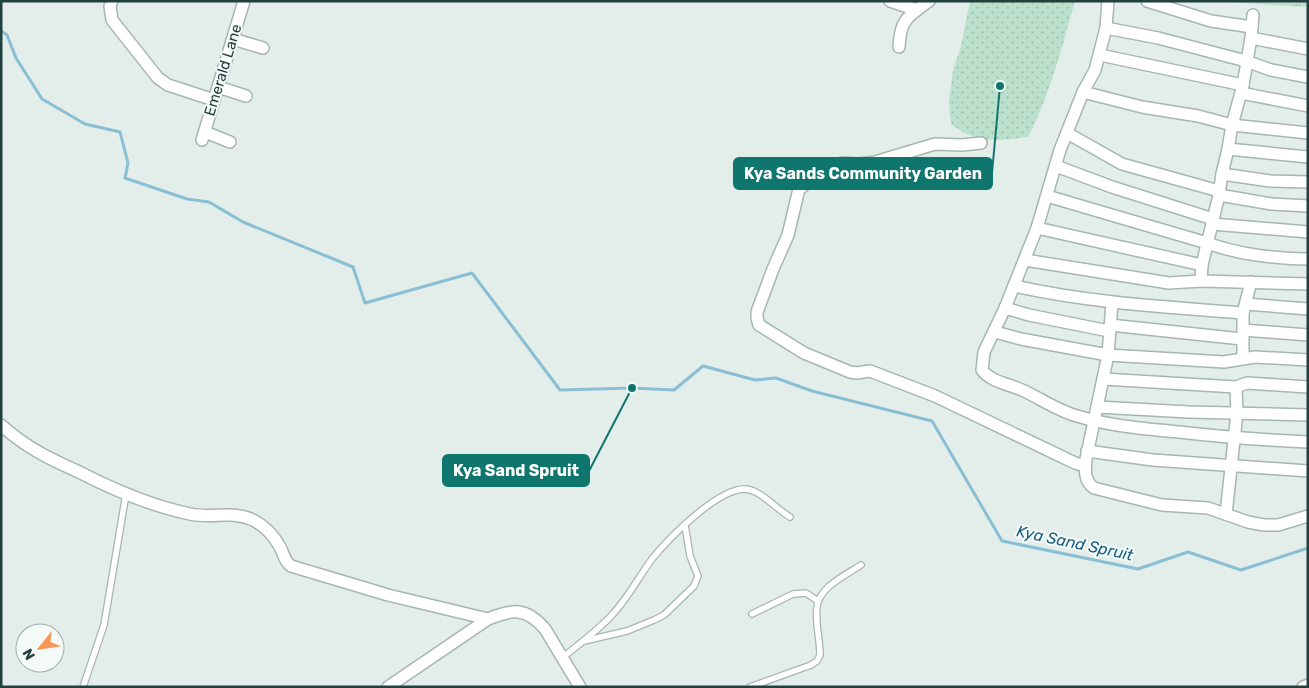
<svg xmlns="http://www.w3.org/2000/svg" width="1309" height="688" viewBox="0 0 1309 688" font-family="Rubik,sans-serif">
<defs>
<pattern id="grass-dots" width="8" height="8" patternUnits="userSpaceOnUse" patternTransform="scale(1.25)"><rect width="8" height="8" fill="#bbe0cb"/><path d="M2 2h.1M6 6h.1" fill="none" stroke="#a0c1af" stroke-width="1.8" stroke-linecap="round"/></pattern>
<pattern id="park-tufts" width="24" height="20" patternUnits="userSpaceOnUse" patternTransform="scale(1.25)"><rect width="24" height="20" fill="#bbe0cb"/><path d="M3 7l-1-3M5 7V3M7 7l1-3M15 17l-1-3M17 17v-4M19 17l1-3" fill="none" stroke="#a0c1af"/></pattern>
</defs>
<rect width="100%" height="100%" fill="#e3eeeb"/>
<path fill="url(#grass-dots)" d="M970,1H1075C1062,47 1050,95 1028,137C999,141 976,144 951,124L949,102L953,70L961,46Z"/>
<polygon fill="url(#park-tufts)" points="1212,1 1308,1 1308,7"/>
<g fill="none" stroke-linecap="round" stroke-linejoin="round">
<polyline stroke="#89bed5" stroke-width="3" points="1,31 7,35 16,58 42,99 85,124 120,132 128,163 125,178 187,199 209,202 243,222 353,267 365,303 472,273 560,390 632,388 674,390 703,366 755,380 776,378 812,391 932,421 1002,541 1138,569 1188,552 1241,570 1308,548"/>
<defs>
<g id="service">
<polyline points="752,614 793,594 806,593 818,601"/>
<polyline points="584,641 627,631 654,620 664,615 694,586 698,576 690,556 685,525"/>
<path d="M563,657C580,644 597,631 612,615C628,598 638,578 652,559C669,538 717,489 745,489C761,490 776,509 790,517"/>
<polyline points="83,687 104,625 126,494"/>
<path d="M750,687L811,665L817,661L820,655C820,639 815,623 817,607C819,587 846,575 861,565"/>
</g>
<g id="minor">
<polyline points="112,1 110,6 112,20 158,78 168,85 214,100"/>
<polyline points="890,1 917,10"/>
<path d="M1108,1L1106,28L1095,70L1083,92L1060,150L1037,228L1005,308L984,352L982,370C991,382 1009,384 1022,390C1040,398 1058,411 1077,416C1110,426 1145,429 1179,432C1222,437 1265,440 1308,442"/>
<polyline points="1147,1 1211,21 1252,27"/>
<polyline points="1106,28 1158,38 1246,61 1271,70 1308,77"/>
<polyline points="1251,38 1308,49"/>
<polyline points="233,39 263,48"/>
<path d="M899,47C900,20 908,16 929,1"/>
<polyline points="1100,55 1243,85"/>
<polyline points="218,87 246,96"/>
<polyline points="1083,92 1142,107 1198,116 1232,125 1308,133"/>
<polyline points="1241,93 1308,106"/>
<polyline points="205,132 230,142"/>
<polyline points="1067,133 1122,164 1219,191"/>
<polyline points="202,140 244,1"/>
<polyline points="981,143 962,145 935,144 875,162 859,164 842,163 818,175 799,189 788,235 773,269 757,312 757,318 759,325 804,353 850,372 857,373 870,371 935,396 1075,463 1085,466"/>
<polyline points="1228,149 1308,157"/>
<polyline points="1056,166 1112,187 1213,219"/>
<polyline points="1222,174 1270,181 1308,182"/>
<polyline points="1219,195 1272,204 1308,206"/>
<path d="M1047,196L1207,243C1241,255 1272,258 1308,259"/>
<polyline points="1212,224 1308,232"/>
<polyline points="1037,228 1202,265"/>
<polyline points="1025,260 1169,283 1201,281 1308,284"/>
<polyline points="1201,281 1202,265 1219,195 1222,174 1228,149 1232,125 1243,85 1251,38 1253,15"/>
<path d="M1014,286C1090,303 1166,307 1243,313"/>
<path d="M1112,303L1108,355L1086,459C1085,470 1084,481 1094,488L1162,505L1208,508L1248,522L1264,525H1278L1308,516"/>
<polyline points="1246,304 1308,309"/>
<polyline points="1005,308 1029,315 1109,331"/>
<polyline points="1110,325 1242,339"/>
<polyline points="1243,330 1308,335"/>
<polyline points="995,332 1021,339 1108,355 1224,362 1255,357 1308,360"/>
<polyline points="1243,358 1243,313 1251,282"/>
<polyline points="1103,379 1236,387 1247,383 1308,387"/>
<polyline points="1097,407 1189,412 1308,415"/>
<path d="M1,425C27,448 48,458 79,472C114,490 151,506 190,514C213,519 231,510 253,520C265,526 274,536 280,547C284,554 284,561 291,566L388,595L488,619"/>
<polyline points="1087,451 1153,460 1308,471"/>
<polyline points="1226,514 1237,413 1236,387"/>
<path d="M388,687L488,619C513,609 526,607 545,629L580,687"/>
<polyline points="1303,687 1308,685"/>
</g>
</defs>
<use href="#service" stroke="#a5b6b3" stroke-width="8"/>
<use href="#minor" stroke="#a5b6b3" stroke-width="14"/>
<use href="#service" stroke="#fff" stroke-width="5.5"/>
<use href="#minor" stroke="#fff" stroke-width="11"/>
</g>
<g text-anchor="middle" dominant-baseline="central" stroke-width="4" stroke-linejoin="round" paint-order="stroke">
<g font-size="15" fill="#22403d" stroke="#f4faf8">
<text transform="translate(223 70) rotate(-73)">Emerald Lane</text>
</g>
<g font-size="16" font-style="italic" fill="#185f80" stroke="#f4faf8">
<text transform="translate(1075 543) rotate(12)">Kya Sand Spruit</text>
</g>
</g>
<path fill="none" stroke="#0f766e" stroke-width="2" d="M1000 86L992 173M632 388L589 471"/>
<g fill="#0f766e" stroke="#f4faf8" stroke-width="2">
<circle cx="1000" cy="86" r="5"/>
<circle cx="632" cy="388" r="5"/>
</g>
<g fill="#0f766e" stroke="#0f766e" stroke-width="2">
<rect x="734" y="158" width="258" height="31" rx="5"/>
<rect x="443" y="455" width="146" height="31" rx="5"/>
</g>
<g font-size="16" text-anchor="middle" font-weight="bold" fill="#fff">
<text x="863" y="179">Kya Sands Community Garden</text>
<text x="516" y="476">Kya Sand Spruit</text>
</g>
<rect width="1309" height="688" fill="none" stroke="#22403d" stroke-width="5"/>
<g transform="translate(40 648) rotate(240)"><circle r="24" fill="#f4faf8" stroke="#a0b0ad"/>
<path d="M0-4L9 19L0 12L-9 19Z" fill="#f99657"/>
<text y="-8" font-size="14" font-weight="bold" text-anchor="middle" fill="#22403d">N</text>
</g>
</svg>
